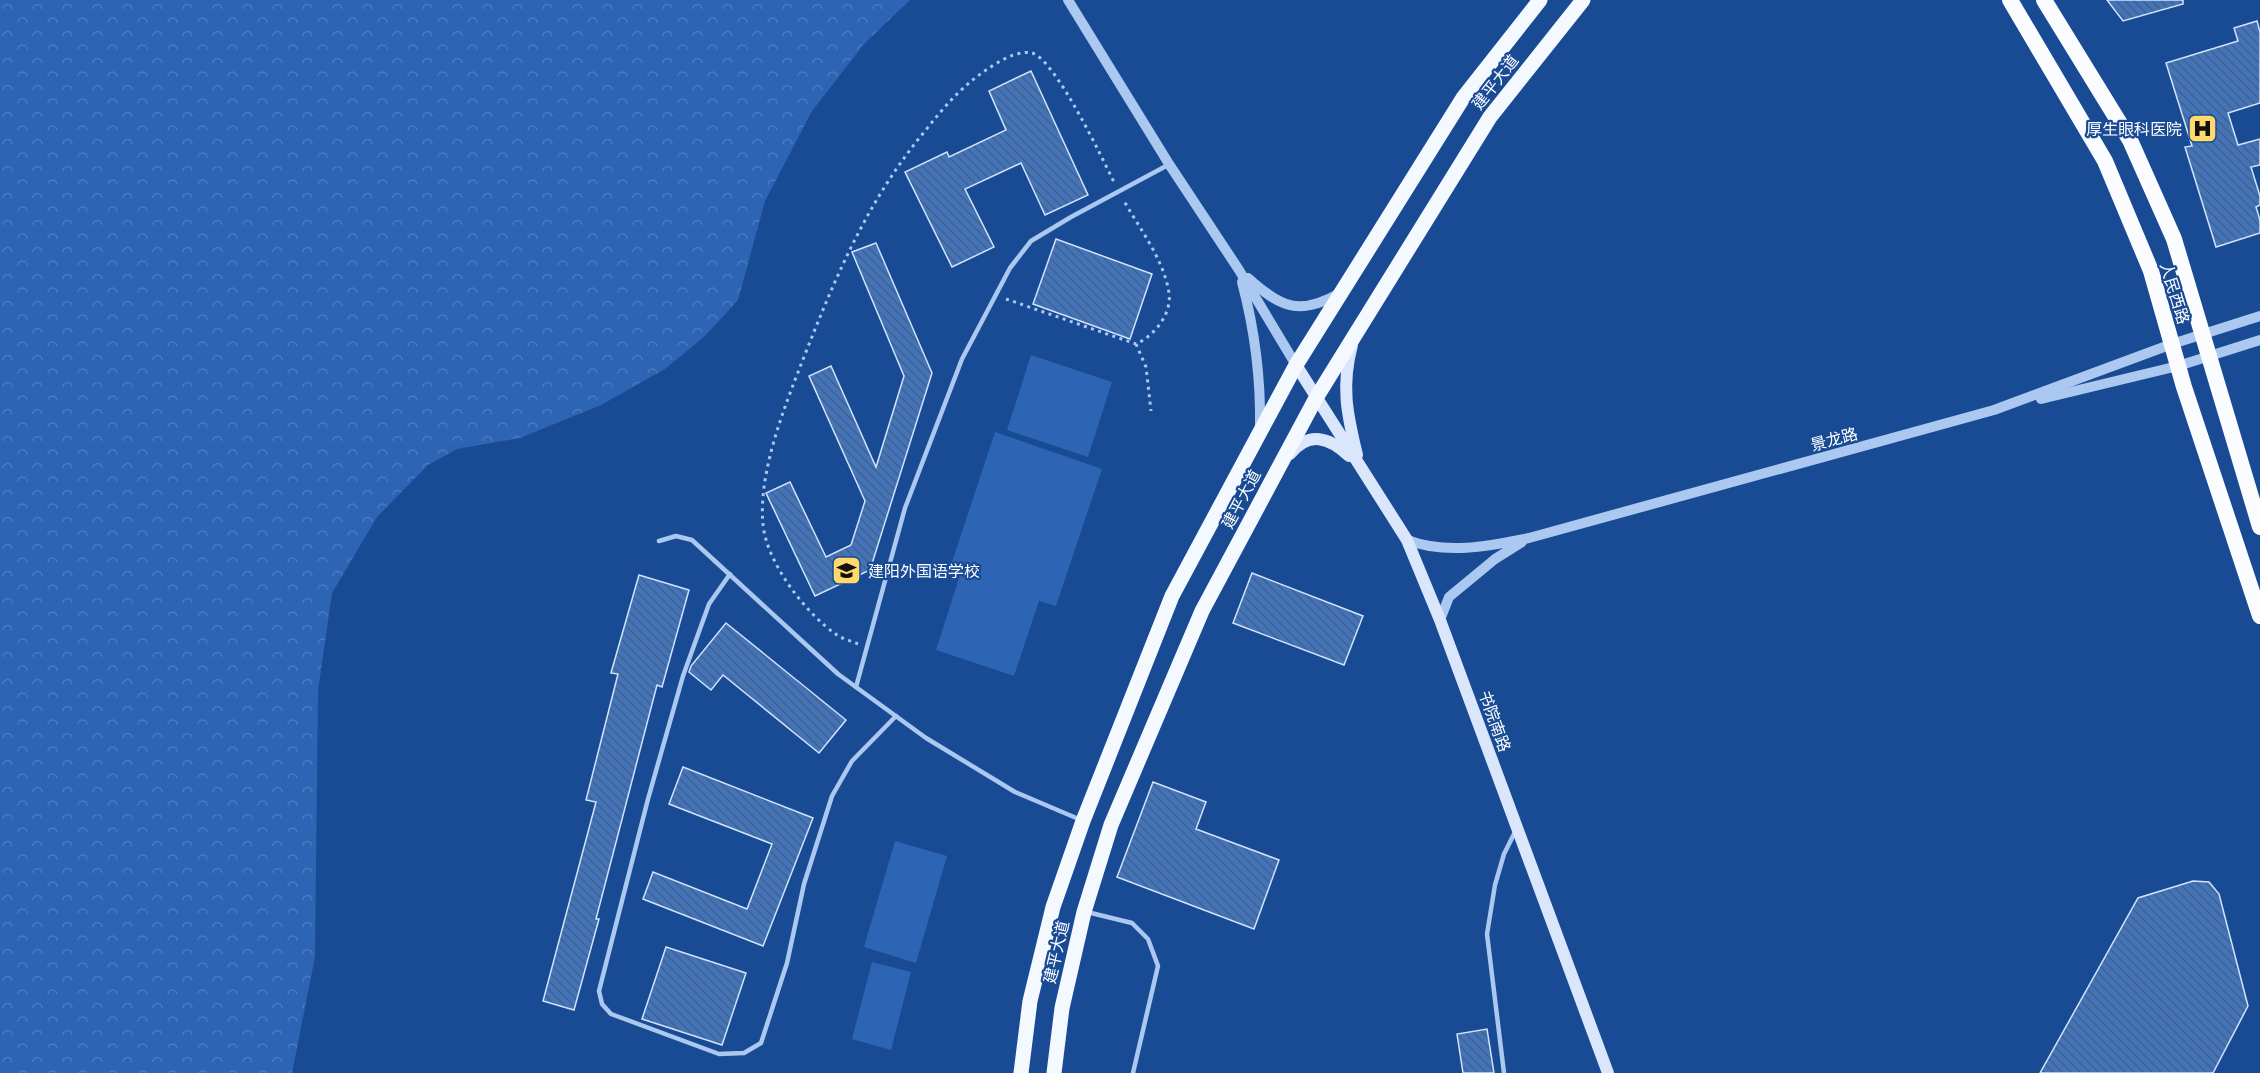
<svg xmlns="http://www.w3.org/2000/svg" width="2260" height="1073" viewBox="0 0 2260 1073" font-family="Mulish,'Noto Sans SC',sans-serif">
<defs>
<pattern id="forest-crowns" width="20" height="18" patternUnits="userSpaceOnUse" patternTransform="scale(1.5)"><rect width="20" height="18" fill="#2d64b3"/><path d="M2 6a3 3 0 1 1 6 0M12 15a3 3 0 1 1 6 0" fill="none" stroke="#4c7bbe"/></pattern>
<pattern id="building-back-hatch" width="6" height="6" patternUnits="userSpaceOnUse" patternTransform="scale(1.5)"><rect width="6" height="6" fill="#4274bc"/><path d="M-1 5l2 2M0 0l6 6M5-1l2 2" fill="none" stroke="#476084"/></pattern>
</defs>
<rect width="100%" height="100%" fill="#194b95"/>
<polygon fill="url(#forest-crowns)" points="0,0 910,0 864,44 812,111 765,201 738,300 705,336 665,369 601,405 520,438 457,449 428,465 377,517 332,593 318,691 315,957 292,1073 0,1073"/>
<g fill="#2d64b3">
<polygon points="1031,355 1112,382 1088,457 1007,430"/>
<polygon points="995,432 1102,469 1056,606 1039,601 1014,676 936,650 960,575 949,571"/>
<polygon points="895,841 947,856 916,963 864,947"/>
<polygon points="872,962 911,972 891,1050 852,1039"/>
</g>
<g fill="url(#building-back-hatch)" stroke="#d2e3fb" stroke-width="1.5">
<polygon points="2107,0 2183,0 2183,4 2123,21"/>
<polygon points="2257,21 2260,32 2260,103 2228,113 2238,145 2260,139 2260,165 2251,167 2260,196 2260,205 2256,207 2260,220 2260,233 2216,247 2185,147 2192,146 2166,63 2238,41 2234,28"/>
<polygon points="1031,71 1088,195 1045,215 1021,163 965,189 994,247 952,267 905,172 947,152 949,157 1006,130 989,91"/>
<polygon points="1056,239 1152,274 1130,339 1033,304"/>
<polygon points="876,243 932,373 870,570 815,596 766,493 790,482 826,557 851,545 865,501 809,376 831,366 876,467 904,376 852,252"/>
<polygon points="1252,573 1363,616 1344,665 1233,623"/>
<polygon points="639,575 689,590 662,687 657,685 596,919 599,919 574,1010 543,1001 596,802 586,800 618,674 611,673"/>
<polygon points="726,623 846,720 819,753 723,675 711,690 689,672 691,666"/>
<polygon points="683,767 813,818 763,946 643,899 653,872 747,909 772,844 669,804"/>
<polygon points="1153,782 1206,802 1196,829 1279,860 1254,929 1117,877"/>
<polygon points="2193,881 2209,882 2219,894 2248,1006 2213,1073 2040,1073 2138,898"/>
<polygon points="666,947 746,973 722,1045 642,1019"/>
<polygon points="1487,1029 1494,1073 1463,1073 1457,1034"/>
</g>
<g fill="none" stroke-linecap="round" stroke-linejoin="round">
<g stroke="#abc8f0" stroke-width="3" stroke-dasharray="3 4.5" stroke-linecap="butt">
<path d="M1006,299L1136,344C1154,336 1172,314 1169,293C1164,260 1140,229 1124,201"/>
<polyline points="1136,344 1146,367 1151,411"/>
<path d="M858,644C851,641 843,639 837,635C806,614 766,562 763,524C758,474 784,408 802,362C835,278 867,201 925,131C944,107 961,87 986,70C998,62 1016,50 1032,53C1055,59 1102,158 1114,182"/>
</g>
<g stroke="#abc8f0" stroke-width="4.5">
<polyline points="659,541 676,536 692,540 838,674 926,738 1015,792 1081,820"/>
<polyline points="730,574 709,604 683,676 648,799 599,991 602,1004 611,1014 719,1054 744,1053 761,1043 787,963 804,884 832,796 852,761 896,716"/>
<polyline points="856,687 905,508 962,359 1010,268 1031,241 1071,217 1168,165"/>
<polyline points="1087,912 1132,923 1148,939 1158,966 1133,1073"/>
<polyline points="1504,1073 1487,934 1495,885 1504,854 1516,830"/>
</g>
<g stroke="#abc8f0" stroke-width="10">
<polyline points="1068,0 1169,164 1239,270 1296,365"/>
<path d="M1248,278C1281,308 1300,316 1340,293"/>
<path d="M1242,282C1255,331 1261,378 1260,429"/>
<polyline points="2041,399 2178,366 2260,340"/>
<path d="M1407,540C1447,555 1489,546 1529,538L1994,410L2172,344L2260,316"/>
<polyline points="1440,620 1449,597 1495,559 1522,542"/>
</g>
<g stroke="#d9e6fb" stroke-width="12">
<path d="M1352,345C1341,386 1347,414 1357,455"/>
<polyline points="1296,365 1407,540 1440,620 1608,1073"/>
<path d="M1290,454C1309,431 1329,437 1349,456"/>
</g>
<g stroke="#f4f8ff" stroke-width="15">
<polyline points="1021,1073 1030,1001 1053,907 1083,821 1172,596 1296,365 1463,98 1540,0"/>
<polyline points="1054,1073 1062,1008 1084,912 1111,825 1202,611 1316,398 1490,117 1583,0"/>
</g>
<g stroke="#fafcff" stroke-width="16">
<polyline points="2010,0 2105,161 2151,271 2184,387 2260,616"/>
<polyline points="2044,0 2130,140 2174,239 2260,527"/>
</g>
</g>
<defs>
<symbol id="hospital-square" viewBox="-11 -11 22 22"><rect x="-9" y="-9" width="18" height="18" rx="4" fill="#ffd96a" stroke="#194b95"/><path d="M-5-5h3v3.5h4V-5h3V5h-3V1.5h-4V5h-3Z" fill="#111"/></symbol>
<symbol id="school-square" viewBox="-11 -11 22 22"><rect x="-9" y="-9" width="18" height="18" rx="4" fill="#ffd96a" stroke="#194b95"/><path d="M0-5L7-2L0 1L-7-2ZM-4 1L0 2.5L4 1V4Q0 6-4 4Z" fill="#111"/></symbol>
</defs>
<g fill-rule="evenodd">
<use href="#hospital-square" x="2186" y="112" width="33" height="33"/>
<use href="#school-square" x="830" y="554" width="33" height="33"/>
</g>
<g text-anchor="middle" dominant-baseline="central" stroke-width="4.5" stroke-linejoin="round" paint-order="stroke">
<g font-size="16" fill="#fff" stroke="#194b95">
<text transform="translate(1495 82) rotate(-52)">建平大道</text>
<text transform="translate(2175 293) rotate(73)">人民西路</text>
<text transform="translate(1834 439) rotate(-15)">景龙路</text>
<text transform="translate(1241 499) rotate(-62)">建平大道</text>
<text transform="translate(1495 721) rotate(70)">书院南路</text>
<text transform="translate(1056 952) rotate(-77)">建平大道</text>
</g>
<g font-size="16" fill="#fff" stroke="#194b95" text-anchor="end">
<text x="2182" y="129">厚生眼科医院</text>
<text x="868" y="571" text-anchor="start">建阳外国语学校</text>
</g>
</g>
</svg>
